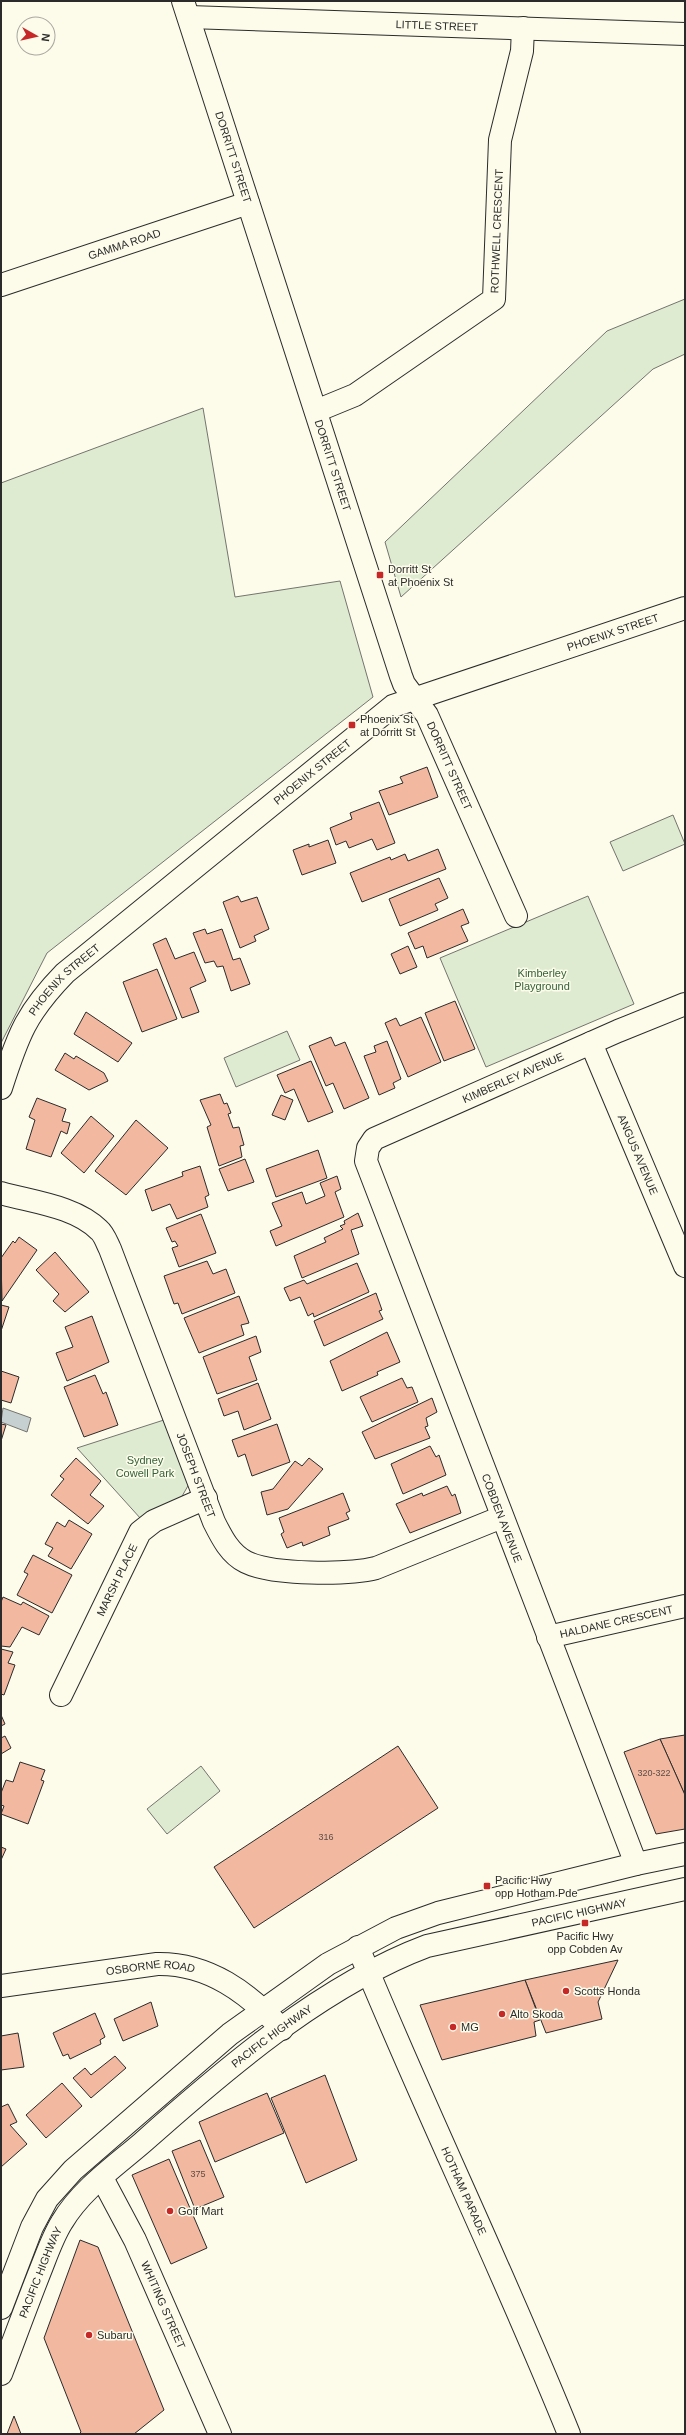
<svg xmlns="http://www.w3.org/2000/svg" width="686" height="2435" viewBox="0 0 686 2435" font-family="Arial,sans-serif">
<rect width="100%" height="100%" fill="#fdfbea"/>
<g fill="#deebd1" stroke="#74746e">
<polygon points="685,299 685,354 653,369 401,597 385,542 607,331"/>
<polygon points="203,408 235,597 340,581 373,697 47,953 1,1043 1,483"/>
<polygon points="673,815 685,844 623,871 610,842"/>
<polygon points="588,896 634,1004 486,1067 440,958"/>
<polygon points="287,1031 300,1060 236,1087 224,1058"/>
<polygon points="167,1419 189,1484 181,1498 141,1519 77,1448"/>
<polygon points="201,1766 220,1791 167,1834 147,1809"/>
</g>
<polygon fill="#c7d0d0" stroke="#74746e" points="3,1408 31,1418 27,1432 1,1422"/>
<g fill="#f2b8a0" stroke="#2b2b2b">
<polygon points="427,767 438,797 389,815 379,791 403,783 400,777"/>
<polygon points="379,802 395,843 377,850 372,839 349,848 346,841 336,845 330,828 352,819 350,813"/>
<polygon points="328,840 336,863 302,875 293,850 309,844 309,847"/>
<polygon points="438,849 446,869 362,902 350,873 390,857 391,860 405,854 408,861"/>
<polygon points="439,878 448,898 435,904 438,910 400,926 389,899"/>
<polygon points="238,896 241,902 257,897 269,929 254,936 256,941 240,948 223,902"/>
<polygon points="463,909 469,923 461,926 468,941 427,958 423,946 415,949 408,933"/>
<polygon points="205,929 207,934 222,929 233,960 240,958 250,984 231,991 223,966 217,967 214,961 205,963 193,933"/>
<polygon points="166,938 175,959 194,952 206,981 190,988 199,1012 182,1018 153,944"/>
<polygon points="408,946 417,967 400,974 391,954"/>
<polygon points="157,969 177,1019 142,1032 123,982"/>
<polygon points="455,1001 475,1049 444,1061 425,1013"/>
<polygon points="86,1012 132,1043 118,1062 74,1034"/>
<polygon points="421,1017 441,1062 408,1077 385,1023 396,1018 400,1026"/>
<polygon points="331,1037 335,1046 345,1042 369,1098 344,1109 333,1083 326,1086 309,1046"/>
<polygon points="387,1041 401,1079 393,1083 395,1088 379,1095 364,1056 376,1052 374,1046"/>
<polygon points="65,1053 74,1059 76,1056 104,1073 108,1081 89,1090 55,1070"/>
<polygon points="311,1061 333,1112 308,1122 294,1089 285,1093 277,1075"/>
<polygon points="220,1094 224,1104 227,1103 231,1113 228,1114 233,1128 239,1127 244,1145 240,1146 242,1157 219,1166 207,1127 211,1125 200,1100"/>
<polygon points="281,1095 293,1100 285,1120 272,1115"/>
<polygon points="37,1098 66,1109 62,1121 70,1123 67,1134 61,1131 51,1157 26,1149 35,1120 29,1117"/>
<polygon points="91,1116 114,1136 84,1173 61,1153"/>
<polygon points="136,1120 168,1148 126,1195 95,1171"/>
<polygon points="318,1150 327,1178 276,1197 266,1169"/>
<polygon points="245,1159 254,1182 228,1191 219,1169"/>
<polygon points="200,1166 209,1195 205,1197 208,1207 177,1219 170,1204 152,1211 145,1190 183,1176 182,1172"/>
<polygon points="337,1176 341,1189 335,1192 344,1217 276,1246 270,1231 282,1226 272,1203 302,1192 306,1204 325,1196 320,1183"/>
<polygon points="358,1213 363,1226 351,1230 359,1254 302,1278 294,1256 326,1242 324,1238 343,1229 340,1226 345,1224 344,1221"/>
<polygon points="201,1214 216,1253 179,1267 172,1248 178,1246 175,1241 172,1242 166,1228"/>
<polygon points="19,1237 37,1250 2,1301 1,1258 13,1241 15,1243"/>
<polygon points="55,1252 89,1292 65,1312 53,1301 59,1294 36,1270"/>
<polygon points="207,1261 213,1274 226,1269 235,1293 182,1314 178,1303 174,1304 164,1276"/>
<polygon points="357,1263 369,1292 314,1317 313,1313 308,1316 300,1297 290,1301 284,1288 304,1280 307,1284"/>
<polygon points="376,1293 382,1310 379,1311 383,1319 324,1346 314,1321"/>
<polygon points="239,1296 249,1323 241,1325 244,1335 199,1353 184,1318"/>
<polygon points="1,1305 9,1307 1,1331"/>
<polygon points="92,1316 109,1362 67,1381 56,1353 73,1347 65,1327"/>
<polygon points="387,1332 400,1362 377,1372 378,1375 342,1391 330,1361"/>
<polygon points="256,1336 261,1352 249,1357 257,1380 217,1394 203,1357"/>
<polygon points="1,1371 19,1377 11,1403 1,1400"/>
<polygon points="95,1375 103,1394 106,1392 118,1425 84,1437 64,1387"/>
<polygon points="402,1378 407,1388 412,1387 418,1402 372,1422 360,1397"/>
<polygon points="258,1383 271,1419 244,1430 238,1411 224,1416 218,1399"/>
<polygon points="432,1398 437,1412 426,1418 428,1426 425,1427 430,1438 375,1459 362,1432"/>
<polygon points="1,1424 6,1425 1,1441"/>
<polygon points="277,1424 290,1462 252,1476 245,1454 238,1457 232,1440"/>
<polygon points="430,1446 436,1457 439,1455 446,1475 403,1494 391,1464"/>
<polygon points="76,1458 101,1481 90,1495 104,1506 88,1524 51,1495 64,1479 60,1476"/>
<polygon points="309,1458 323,1469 288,1509 267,1515 261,1492 273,1489 295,1461 302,1466"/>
<polygon points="447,1486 452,1496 455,1494 461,1513 410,1533 396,1504 422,1493 423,1496"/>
<polygon points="343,1493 350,1511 346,1513 349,1519 328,1527 330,1535 303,1546 302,1542 287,1548 281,1534 284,1532 279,1518"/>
<polygon points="69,1520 92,1534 71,1569 48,1556 53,1548 45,1544 57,1522 65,1527"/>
<polygon points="33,1555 72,1575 52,1613 17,1595 28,1574 24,1572"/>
<polygon points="3,1597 21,1605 23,1602 49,1616 39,1635 22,1627 10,1647 1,1646 1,1602"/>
<polygon points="1,1649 13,1652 8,1663 15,1665 4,1695 1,1694"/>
<polygon points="1,1715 5,1724 1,1726"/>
<polygon points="685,1735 685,1795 660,1739"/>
<polygon points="5,1736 11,1748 1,1754 1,1738"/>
<polygon points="660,1739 685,1795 685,1829 656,1834 624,1752"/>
<polygon points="398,1746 438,1808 254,1928 214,1867"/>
<polygon points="20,1762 45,1770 41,1780 44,1781 28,1824 1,1814 4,1806 1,1805 1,1793 6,1780 13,1782"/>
<polygon points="1,1847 6,1849 1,1860"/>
<polygon points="618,1960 598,2002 602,2019 546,2033 525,1980"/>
<polygon points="525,1980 540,2020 534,2022 536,2036 442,2060 420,2005"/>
<polygon points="151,2002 158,2026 123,2041 114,2019"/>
<polygon points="95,2013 105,2037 100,2040 101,2044 70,2059 68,2054 63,2056 53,2033"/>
<polygon points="18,2033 24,2067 1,2070 1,2036"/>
<polygon points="115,2056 126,2068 91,2098 73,2078 85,2068 91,2075"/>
<polygon points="325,2075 357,2160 306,2183 271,2098"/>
<polygon points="62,2083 82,2106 46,2138 26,2115"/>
<polygon points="267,2093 284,2133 215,2162 199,2122"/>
<polygon points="8,2104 17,2122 10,2125 27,2144 1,2167 1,2107"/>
<polygon points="200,2140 224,2197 195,2209 172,2151"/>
<polygon points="169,2159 207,2248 171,2264 132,2175"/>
<polygon points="80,2240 98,2247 164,2410 134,2434 79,2434 81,2432 44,2338"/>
<polygon points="14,2416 21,2434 7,2434"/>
</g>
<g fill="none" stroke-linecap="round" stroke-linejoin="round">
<defs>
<g id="minor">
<path id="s1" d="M183,1L401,676L404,684L427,715L516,916"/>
<path id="s2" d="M189,17L685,34"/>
<path id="s3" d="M1,285L248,203"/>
<path id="s4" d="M316,411L355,395L494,299L500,140L522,51L523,28"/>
<path id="s5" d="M591,1043L685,1266"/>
<path id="s6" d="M1,1088C18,1035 26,1013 65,973L393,706L685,608"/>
<path id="s7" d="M1,1193C32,1202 75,1206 99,1230C104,1234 107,1243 110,1249L214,1522C222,1538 230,1554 246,1562C272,1575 348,1575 376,1568L502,1517"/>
<path id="s8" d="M548,1637L685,1606"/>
<path id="s9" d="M61,1695L140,1532L154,1521L206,1498"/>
<path id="s10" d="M636,1864L366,1161L368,1148L374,1139L618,1031L685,1004"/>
<path id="s11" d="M358,1947C425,2111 503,2270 569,2434"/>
<path id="s12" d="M1,1986L157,1964C209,1963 248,1993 282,2029"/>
<path id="s13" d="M102,2178L135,2240L220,2434"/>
</g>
<g id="major">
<polyline points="1,2308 32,2227 47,2199 73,2170 230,2034 328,1964 396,1928 438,1913 636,1864 685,1854"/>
<path id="s14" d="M1,2374C14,2340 26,2307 39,2274C46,2257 52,2238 62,2222C81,2190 114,2167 142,2143C225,2069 323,1985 427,1946L685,1889"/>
</g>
</defs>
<use href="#minor" stroke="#2b2b2b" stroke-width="24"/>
<use href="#major" stroke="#2b2b2b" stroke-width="24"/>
<use href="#minor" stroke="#fdfbea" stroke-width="22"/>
<use href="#major" stroke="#fdfbea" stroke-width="22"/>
</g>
<g fill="#c62828" stroke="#fdfbea" stroke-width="1.5">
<rect x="376" y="571" width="8" height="8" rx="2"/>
<rect x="348" y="721" width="8" height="8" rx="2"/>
<rect x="483" y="1882" width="8" height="8" rx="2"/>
<rect x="581" y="1919" width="8" height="8" rx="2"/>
<circle cx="566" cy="1991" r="4"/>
<circle cx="502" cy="2014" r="4"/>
<circle cx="453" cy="2027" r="4"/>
<circle cx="170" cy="2211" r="4"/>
<circle cx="89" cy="2335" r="4"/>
</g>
<g text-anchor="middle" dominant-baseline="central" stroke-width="3" stroke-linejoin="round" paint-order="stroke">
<g font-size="9" fill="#5d4e48">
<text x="654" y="1773">320-322</text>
<text x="326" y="1837">316</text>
<text x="198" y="2174">375</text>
</g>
<g font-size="11" fill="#2b2b2b" stroke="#fdfbea">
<text stroke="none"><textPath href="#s2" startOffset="248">LITTLE STREET</textPath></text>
<text stroke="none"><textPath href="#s1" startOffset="164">DORRITT STREET</textPath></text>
<text stroke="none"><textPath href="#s4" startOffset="279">ROTHWELL CRESCENT</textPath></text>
<text stroke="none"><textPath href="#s3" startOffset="130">GAMMA ROAD</textPath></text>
<text stroke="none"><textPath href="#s1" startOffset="488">DORRITT STREET</textPath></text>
<text stroke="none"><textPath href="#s6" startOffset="788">PHOENIX STREET</textPath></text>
<text stroke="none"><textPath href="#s1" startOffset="812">DORRITT STREET</textPath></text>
<text stroke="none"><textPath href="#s6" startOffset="452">PHOENIX STREET</textPath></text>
<text stroke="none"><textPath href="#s6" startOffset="128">PHOENIX STREET</textPath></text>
<text stroke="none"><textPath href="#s10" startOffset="929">KIMBERLEY AVENUE</textPath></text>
<text stroke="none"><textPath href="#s5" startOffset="121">ANGUS AVENUE</textPath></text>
<text stroke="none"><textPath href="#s7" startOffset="370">JOSEPH STREET</textPath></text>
<text transform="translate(502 1518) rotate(69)">COBDEN AVENUE</text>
<text stroke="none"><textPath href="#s9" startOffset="128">MARSH PLACE</textPath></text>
<text stroke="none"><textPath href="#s8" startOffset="70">HALDANE CRESCENT</textPath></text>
<text stroke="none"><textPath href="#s14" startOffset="781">PACIFIC HIGHWAY</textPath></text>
<text stroke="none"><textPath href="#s12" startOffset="151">OSBORNE ROAD</textPath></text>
<text stroke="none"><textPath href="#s14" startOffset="445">PACIFIC HIGHWAY</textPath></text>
<text stroke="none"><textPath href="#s11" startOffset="266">HOTHAM PARADE</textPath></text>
<text stroke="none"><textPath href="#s14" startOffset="109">PACIFIC HIGHWAY</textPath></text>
<text stroke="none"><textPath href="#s13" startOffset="141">WHITING STREET</textPath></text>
</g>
<g font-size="11" fill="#2b2b2b" stroke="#fdfbea" text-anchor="start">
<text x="388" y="569">Dorritt St<tspan x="388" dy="13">at Phoenix St</tspan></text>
<text x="360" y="719">Phoenix St<tspan x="360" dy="13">at Dorritt St</tspan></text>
<text x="495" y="1880">Pacific Hwy<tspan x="495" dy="13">opp Hotham Pde</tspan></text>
<text x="585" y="1936" text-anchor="middle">Pacific Hwy<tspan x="585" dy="13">opp Cobden Av</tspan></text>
<text x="574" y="1991">Scotts Honda</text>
<text x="510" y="2014">Alto Skoda</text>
<text x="461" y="2027">MG</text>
<text x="178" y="2211">Golf Mart</text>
<text x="97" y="2335">Subaru</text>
</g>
<g font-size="11" fill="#34623c" stroke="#fdfbea">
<text x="542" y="973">Kimberley<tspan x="542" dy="13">Playground</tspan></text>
<text x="145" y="1460">Sydney<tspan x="145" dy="13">Cowell Park</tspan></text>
</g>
</g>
<rect width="686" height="2435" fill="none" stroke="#2b2b2b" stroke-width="4"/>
<g transform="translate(36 36) rotate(98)"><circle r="19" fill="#fdfbea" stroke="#a9a89e"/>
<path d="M0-3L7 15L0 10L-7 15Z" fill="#c62828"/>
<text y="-6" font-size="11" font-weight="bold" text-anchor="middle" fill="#2b2b2b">N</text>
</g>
</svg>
